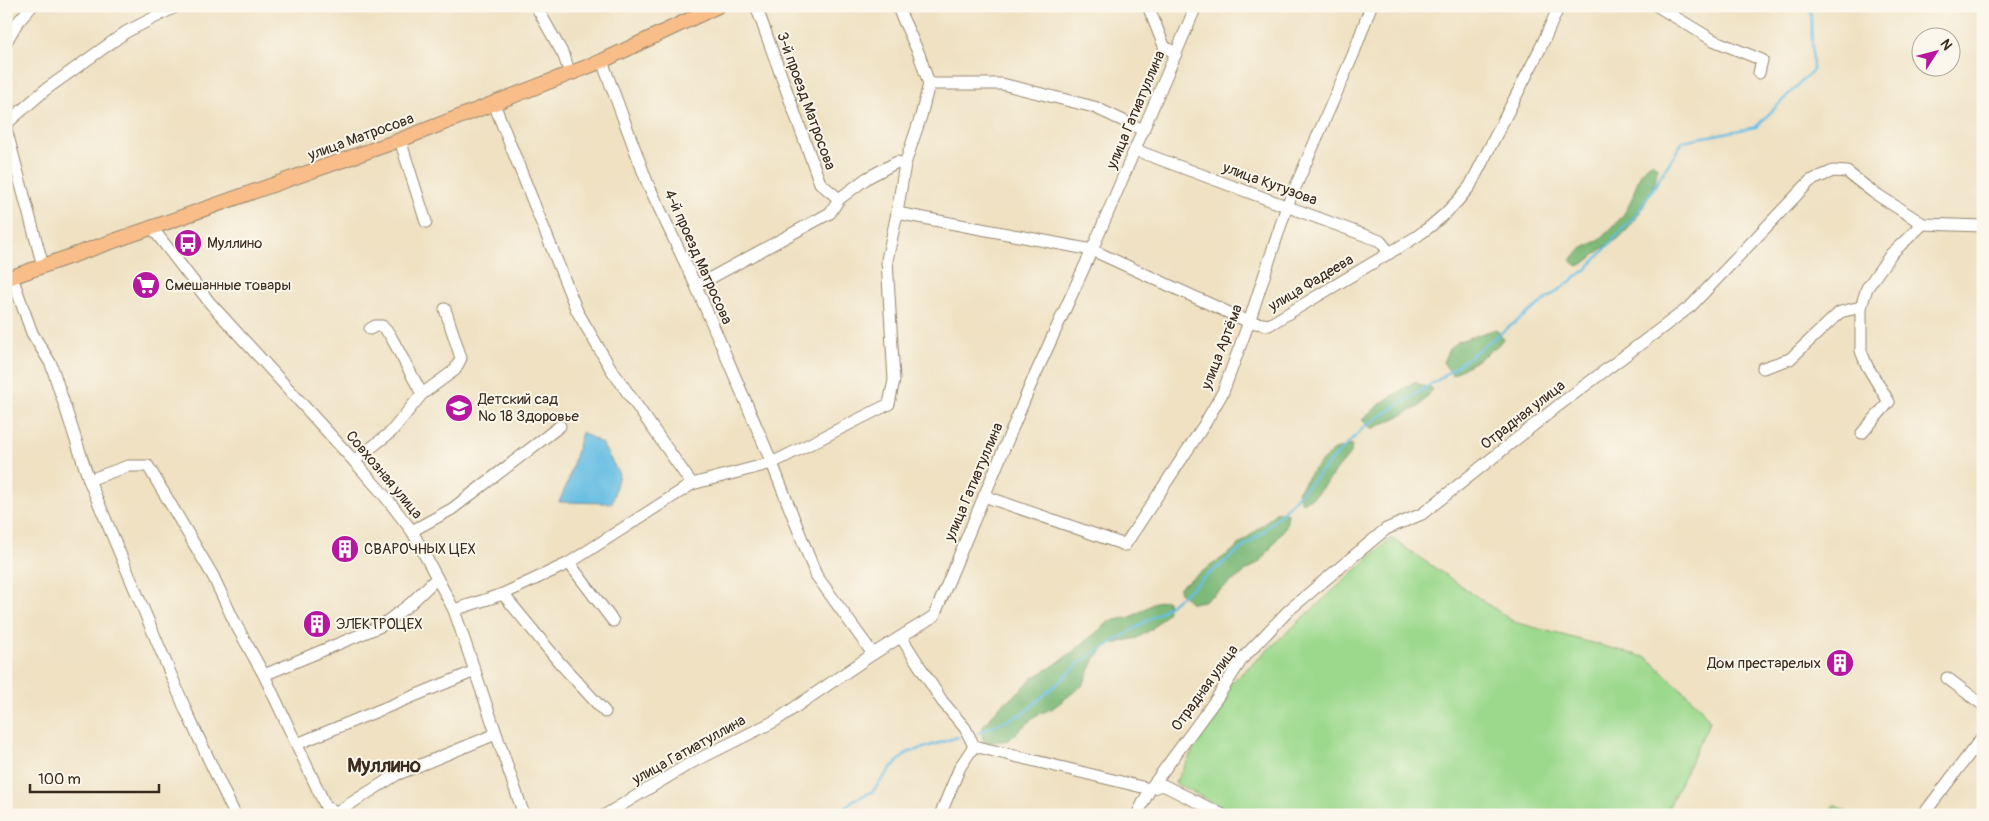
<svg xmlns="http://www.w3.org/2000/svg" width="1989" height="821" viewBox="0 0 1989 821" font-family="Pangolin,sans-serif">
<rect width="100%" height="100%" fill="#fbf7ec"/>
<filter id="ink" filterUnits="userSpaceOnUse"><feTurbulence type="fractalNoise" baseFrequency=".02" numOctaves="2"/><feDisplacementMap in="SourceGraphic" scale="10" xChannelSelector="R" yChannelSelector="G"/><feConvolveMatrix kernelMatrix="1 2 1 2 8 2 1 2 1" color-interpolation-filters="sRGB"/></filter>
<filter id="wash" filterUnits="userSpaceOnUse"><feTurbulence type="fractalNoise" baseFrequency=".0096" numOctaves="4" result="noise"/><feDisplacementMap in="SourceGraphic" scale="20" xChannelSelector="R" yChannelSelector="G"/><feGaussianBlur stdDeviation="1.12" result="paint"/><feColorMatrix in="noise" values="0 0 0 0 0 0 0 0 0 0 0 0 0 0 0 0 0 1.4 0 .05"/><feComposite in="paint" operator="in"/></filter>
<g filter="url(#wash)">
<rect width="100%" height="100%" fill="#efe1c2"/>
<g fill="#9cd98d" stroke="#6c8256">
<polygon points="1391,538 1514,622 1648,658 1699,706 1710,721 1665,815 1237,815 1175,783 1229,685"/>
<polygon points="1834,805 1853,815 1826,815"/>
</g>
<g fill="#7db978" stroke="#5c724b">
<path d="M1652,163L1657,167C1658,186 1636,222 1622,235C1617,241 1609,244 1603,248C1594,255 1588,262 1578,266L1571,261C1579,246 1590,247 1601,238C1607,233 1621,219 1625,212C1636,197 1635,171 1652,163Z"/>
<polygon points="1496,329 1503,339 1497,346 1476,361 1452,375 1443,362 1449,349 1459,341"/>
<polygon points="1414,382 1433,389 1419,407 1372,429 1362,420 1384,401"/>
<polygon points="1352,445 1351,453 1314,497 1302,502 1297,492 1311,472 1332,451"/>
<polygon points="1278,511 1288,513 1286,526 1262,560 1213,595 1203,601 1192,603 1180,593 1179,588 1182,585 1231,552"/>
<polygon points="1167,600 1168,612 1152,629 1137,638 1108,645 1095,658 1083,685 1053,708 1035,716 1009,740 984,743 982,736 983,726 1003,703 1014,696 1034,677 1053,666 1075,650 1110,621 1131,617 1156,602"/>
</g>
<polygon fill="#66bee3" stroke="#507480" points="582,432 602,444 619,474 612,503 559,502 568,482"/>
<g fill="none" stroke-linecap="round" stroke-linejoin="round">
<g stroke="#66bee3" stroke-width="2.5">
<polyline points="978,733 1024,713 1080,663 1161,612 1264,531 1365,426 1438,380 1587,269 1637,214 1683,141 1756,127 1813,70 1811,12 1807,6"/>
<polyline points="839,815 853,800 872,792 891,768 907,753 958,737"/>
</g>
</g>
</g>
<g filter="url(#ink)">
<g fill="none" stroke-linecap="round" stroke-linejoin="round">
<defs>
<g id="minor">
<polyline points="536,6 564,56 570,74"/>
<polyline points="756,6 820,183 839,199"/>
<polyline points="1148,6 1164,46 1176,54"/>
<polyline points="1657,6 1713,40 1762,60 1759,73"/>
<polyline points="6,42 17,23 32,6"/>
<polyline points="602,61 647,182 696,286 772,463 816,575 873,654"/>
<polyline points="929,84 1002,84 1094,107 1143,130"/>
<polyline points="494,104 577,311 611,369 692,484"/>
<polyline points="6,124 45,90 126,32 177,6"/>
<polyline points="6,129 43,266"/>
<polyline points="400,140 426,222"/>
<polyline points="1135,150 1380,241 1390,253"/>
<path d="M897,213L1092,250L1249,322L1269,325L1416,237C1438,222 1454,207 1470,186L1541,47L1559,6"/>
<polyline points="153,229 210,303 354,461 384,495 412,531 454,610 524,815"/>
<polyline points="12,277 32,333 51,364 89,480 187,713 235,815"/>
<polyline points="696,286 830,213 839,199 867,178 897,162 905,164"/>
<polyline points="370,329 375,326 382,326 390,335 422,394"/>
<polyline points="1763,368 1790,359 1840,312 1861,307"/>
<polyline points="1862,433 1889,402 1867,366 1861,351 1861,307 1867,288 1891,254 1923,224"/>
<polyline points="354,461 391,432 422,394 455,370 461,358 445,309"/>
<polyline points="89,480 128,466 148,466 213,576 235,623 264,675 381,626 410,604 437,578"/>
<polyline points="984,496 1125,545 1204,425 1223,392 1249,322 1287,206 1353,55 1371,6"/>
<polyline points="412,531 452,509 560,426"/>
<polyline points="569,563 613,621"/>
<polyline points="503,594 559,662 605,712"/>
<polyline points="454,610 503,594 569,563 692,484 772,463 889,404 894,380 887,260 897,213 905,164 921,116 929,84 919,54 897,6"/>
<polyline points="901,637 942,701 965,728 974,746 1150,789 1163,785 1223,815"/>
<polyline points="264,675 326,807 337,812 396,775 496,734"/>
<polyline points="1947,678 1983,705"/>
<polyline points="297,744 475,671"/>
<polyline points="605,815 689,764 775,721 873,654 934,616 1031,384 1092,250 1196,6"/>
<polyline points="940,815 960,767 974,746"/>
<polyline points="1137,815 1150,789 1217,698 1242,659 1289,610 1386,529 1422,514 1559,405 1691,306 1810,181 1833,171 1847,172 1873,192 1923,224 1983,226"/>
<polyline points="1923,815 1983,736"/>
</g>
<polyline id="major" points="6,279 400,140 602,61 718,6"/>
</defs>
<use href="#minor" stroke="#958670" stroke-width="13"/>
<use href="#major" stroke="#958670" stroke-width="16"/>
<use href="#minor" stroke="#fff" stroke-width="11"/>
<use href="#major" stroke="#f8bd89" stroke-width="14"/>
</g>
</g>
<defs>
<symbol id="bus-disc" viewBox="-11 -11 22 22"><circle r="9.5" fill="#b5179e" stroke="#fbf7ec"/><path d="M-5-6H5V4H4V6H2V4H-2V6H-4V4H-5ZM-3.5-4V0h7V-4ZM-3.5 1.2v1.5H-2V1.2ZM2 1.2v1.5H3.5V1.2Z" fill="#fff"/></symbol>
<symbol id="supermarket-disc" viewBox="-11 -11 22 22"><circle r="9.5" fill="#b5179e" stroke="#fbf7ec"/><path d="M-6-5.5h2.5l.6 2H6L4.5 2H-2.5L-4.4-4H-6ZM-1.5 3.2a1.3 1.3 0 1 0 .1 0ZM3 3.2a1.3 1.3 0 1 0 .1 0Z" fill="#fff"/></symbol>
<symbol id="school-disc" viewBox="-11 -11 22 22"><circle r="9.5" fill="#b5179e" stroke="#fbf7ec"/><path d="M0-5L7-2L0 1L-7-2ZM-4 1L0 2.5L4 1V4Q0 6-4 4Z" fill="#fff"/></symbol>
<symbol id="building-disc" viewBox="-11 -11 22 22"><circle r="9.5" fill="#b5179e" stroke="#fbf7ec"/><path d="M-4-6H4V6H1V3H-1V6H-4ZM-2.5-4.3h1.7v1.8h-1.7ZM.8-4.3h1.7v1.8H.8ZM-2.5-1h1.7V.8h-1.7ZM.8-1h1.7V.8H.8Z" fill="#fff"/></symbol>
</defs>
<g fill-rule="evenodd">
<use href="#bus-disc" x="172" y="227" width="32" height="32"/>
<use href="#supermarket-disc" x="130" y="269" width="32" height="32"/>
<use href="#school-disc" x="443" y="392" width="32" height="32"/>
<use href="#building-disc" x="329" y="533" width="32" height="32"/>
<use href="#building-disc" x="301" y="608" width="32" height="32"/>
<use href="#building-disc" x="1824" y="647" width="32" height="32"/>
</g>
<g text-anchor="middle" dominant-baseline="central" stroke-width="4" stroke-linejoin="round" paint-order="stroke">
<g font-size="15" fill="#3b2a1e" stroke="#fbf7ec">
<text transform="translate(806 101) rotate(70)">3-й проезд Матросова</text>
<text transform="translate(1136 110) rotate(-67)">улица Гатиатуллина</text>
<text transform="translate(361 137) rotate(-20)">улица Матросова</text>
<text transform="translate(1270 184) rotate(20)">улица Кутузова</text>
<text transform="translate(698 257) rotate(66)">4-й проезд Матросова</text>
<text transform="translate(1311 283) rotate(-31)">улица Фадеева</text>
<text transform="translate(1222 347) rotate(-69)">улица Артёма</text>
<text transform="translate(1523 415) rotate(-38)">Отрадная улица</text>
<text transform="translate(384 475) rotate(50)">Совхозная улица</text>
<text transform="translate(974 482) rotate(-67)">улица Гатиатуллина</text>
<text transform="translate(1205 688) rotate(-54)">Отрадная улица</text>
<text transform="translate(689 750) rotate(-29)">улица Гатиатуллина</text>
</g>
<g font-size="15" fill="#3b2a1e" stroke="#fbf7ec" text-anchor="start">
<text x="207" y="243">Муллино</text>
<text x="165" y="285">Смешанные товары</text>
<text x="478" y="399">Детский сад<tspan x="478" dy="17">№ 18 Здоровье</tspan></text>
<text x="364" y="549">СВАРОЧНЫХ ЦЕХ</text>
<text x="336" y="624">ЭЛЕКТРОЦЕХ</text>
<text x="1821" y="663" text-anchor="end">Дом престарелых</text>
</g>
<g font-size="20" font-weight="bold" fill="#3b2a1e" stroke="#fbf7ec">
<text x="384" y="765">Муллино</text>
</g>
</g>
<rect width="1989" height="821" fill="none" stroke="#fbf7ec" stroke-width="25"/>
<g transform="translate(1936 52) rotate(54)"><circle r="24" fill="#fbf7ec" stroke="#aea59a"/>
<path d="M0-4L9 19L0 12L-9 19Z" fill="#b5179e"/>
<text y="-8" font-size="14" font-weight="bold" text-anchor="middle" fill="#3b2a1e">N</text>
</g>
<path d="M30 784v8h129v-8" fill="none" stroke="#3b2a1e" stroke-width="2.5"/>
<text x="38" y="784" font-size="15" fill="#3b2a1e" stroke="#fbf7ec" stroke-width="4" paint-order="stroke">100 m</text>
</svg>
